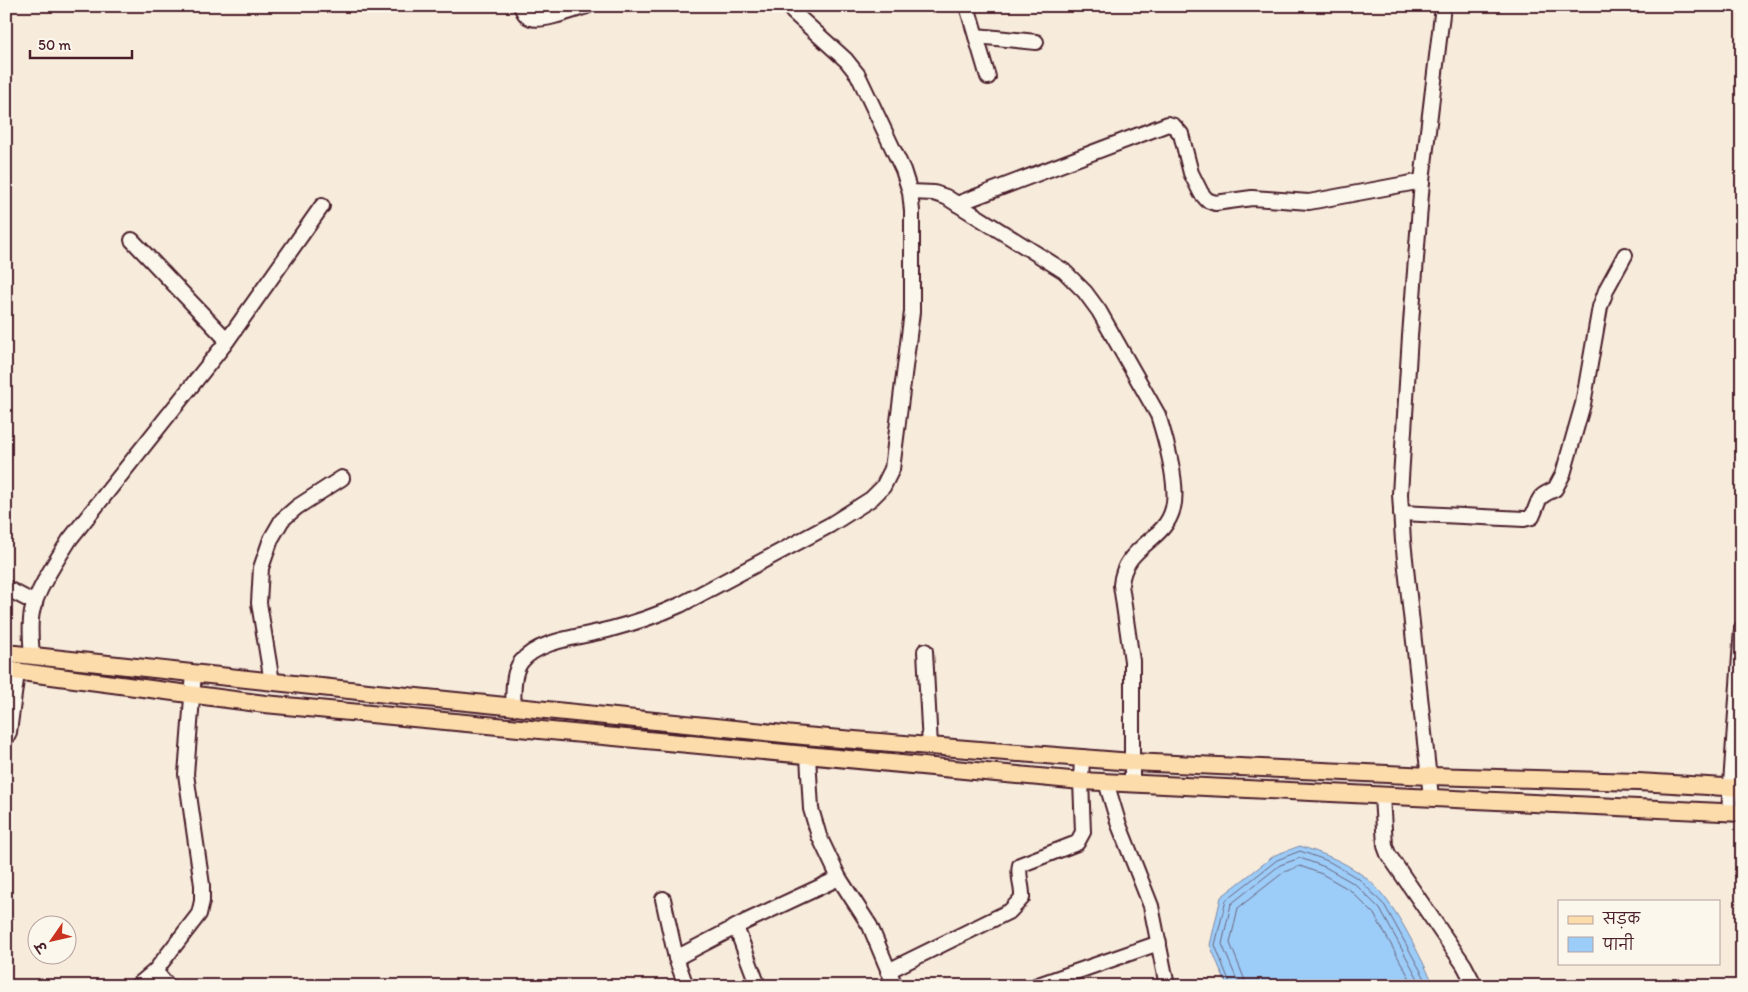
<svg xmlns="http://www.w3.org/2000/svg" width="1748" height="992" viewBox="0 0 1748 992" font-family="Itim,'Playpen Sans Deva',sans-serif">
<rect width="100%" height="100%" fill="#f7ebdb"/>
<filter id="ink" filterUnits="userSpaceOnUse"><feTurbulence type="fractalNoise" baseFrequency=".02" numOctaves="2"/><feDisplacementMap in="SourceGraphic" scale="10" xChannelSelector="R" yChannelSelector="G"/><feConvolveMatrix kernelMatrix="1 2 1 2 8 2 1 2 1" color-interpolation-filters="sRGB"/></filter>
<g filter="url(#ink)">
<path fill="#9cccf8" stroke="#7b87a6" d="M1300,846C1321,853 1344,861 1362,875C1396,900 1415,949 1435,986H1227L1210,945L1221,897L1275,855Z"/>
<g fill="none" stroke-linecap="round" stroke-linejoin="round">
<g stroke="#6b647d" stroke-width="1">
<polyline points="1231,986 1215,945 1226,900 1277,860 1300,851 1328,861 1359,879 1385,906 1429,986"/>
<polyline points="1238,986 1237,980 1222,944 1231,904 1280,865 1300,858 1325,867 1355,884 1380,909 1422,986"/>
<polyline points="1245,986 1244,978 1230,943 1238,908 1284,872 1300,866 1322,874 1350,890 1374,914 1414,986"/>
</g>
<defs>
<g id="minor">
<path d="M521,6C524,12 525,16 531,18C542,22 574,10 587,6"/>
<polyline points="967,6 988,77"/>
<polyline points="976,36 1036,42"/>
<path d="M910,192L934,193L946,197L1064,271L1085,292L1099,311L1158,415C1165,437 1179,486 1173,508C1165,542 1124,545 1121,585L1132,661V783"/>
<polyline points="957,204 1168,124 1174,126 1181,134 1191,173 1201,193 1207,200 1215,203 1252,198 1309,202 1422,181"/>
<polyline points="132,240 227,340"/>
<path d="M1401,513L1524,519L1532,517C1541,498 1535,498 1555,489L1563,474L1583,404L1600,307L1607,288L1625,255"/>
<polyline points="6,588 35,603"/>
<polyline points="925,651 930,746"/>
<path d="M32,656C31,641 29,627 32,612C36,591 58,558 70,539L224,345L322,206"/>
<polyline points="272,682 259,603 261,568 271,539 282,520 297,507 342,478"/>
<path d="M513,707C514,692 512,674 521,662C539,639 584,637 611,629C634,623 658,615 680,605L830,525L871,499L883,487L892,469L912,312V211L910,192L903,170L858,75L846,60L793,12L789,6"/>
<polyline points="6,738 9,732 17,672"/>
<polyline points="808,756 811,809 819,836 839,878 870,926 895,986"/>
<polyline points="1106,782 1119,825 1151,906 1167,986"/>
<polyline points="1382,796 1385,846 1388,854 1464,965 1475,986"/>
<polyline points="1431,797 1403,541 1400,494 1410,336 1422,181 1443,6"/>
<polyline points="1729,812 1742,628"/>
<polyline points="663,899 676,958 686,986"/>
<polyline points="736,927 758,986"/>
<polyline points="676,958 747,921 839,878"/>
<polyline points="155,971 168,986"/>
<path d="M888,971L1010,911L1022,898C1023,888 1017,874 1020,865L1077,843L1083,832L1081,781L1082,757"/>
<polyline points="137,986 155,971 199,914 202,901 202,885 186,774 194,673"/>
<polyline points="1035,986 1159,943"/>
</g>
<g id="major">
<polyline points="6,653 377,693 804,736 1132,762 1430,776 1638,782 1742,788"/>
<polyline points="6,670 265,704 1081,781 1742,813"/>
</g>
</defs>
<use href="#minor" stroke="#4a1f2b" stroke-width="18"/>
<use href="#major" stroke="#4a1f2b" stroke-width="20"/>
<use href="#minor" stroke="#fbf7ec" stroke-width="14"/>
<use href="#major" stroke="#fddcac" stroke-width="16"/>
</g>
</g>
<rect width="1748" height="992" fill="none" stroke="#fbf7ec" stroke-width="25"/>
<rect x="12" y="12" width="1723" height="967" fill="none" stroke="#4a1f2b" stroke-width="2" filter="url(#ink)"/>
<rect x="1558" y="900" width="162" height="65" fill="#fbf7ec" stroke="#b4a19f"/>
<rect x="1568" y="916" width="25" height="8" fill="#fddcac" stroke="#b4a19f"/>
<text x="1603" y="924" font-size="15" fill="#4a1f2b">सड़क</text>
<rect x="1568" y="937" width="25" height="15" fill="#9cccf8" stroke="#b4a19f"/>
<text x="1603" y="950" font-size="15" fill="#4a1f2b">पानी</text>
<g transform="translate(52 940) rotate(236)"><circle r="24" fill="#fbf7ec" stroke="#b4a19f"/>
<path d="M0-4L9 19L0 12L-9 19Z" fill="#c8321e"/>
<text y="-8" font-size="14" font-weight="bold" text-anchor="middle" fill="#4a1f2b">उ</text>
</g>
<path d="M30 50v8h102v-8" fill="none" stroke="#4a1f2b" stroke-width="2.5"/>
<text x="38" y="50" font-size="15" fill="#4a1f2b" stroke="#fbf7ec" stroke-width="4" paint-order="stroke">50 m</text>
</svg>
